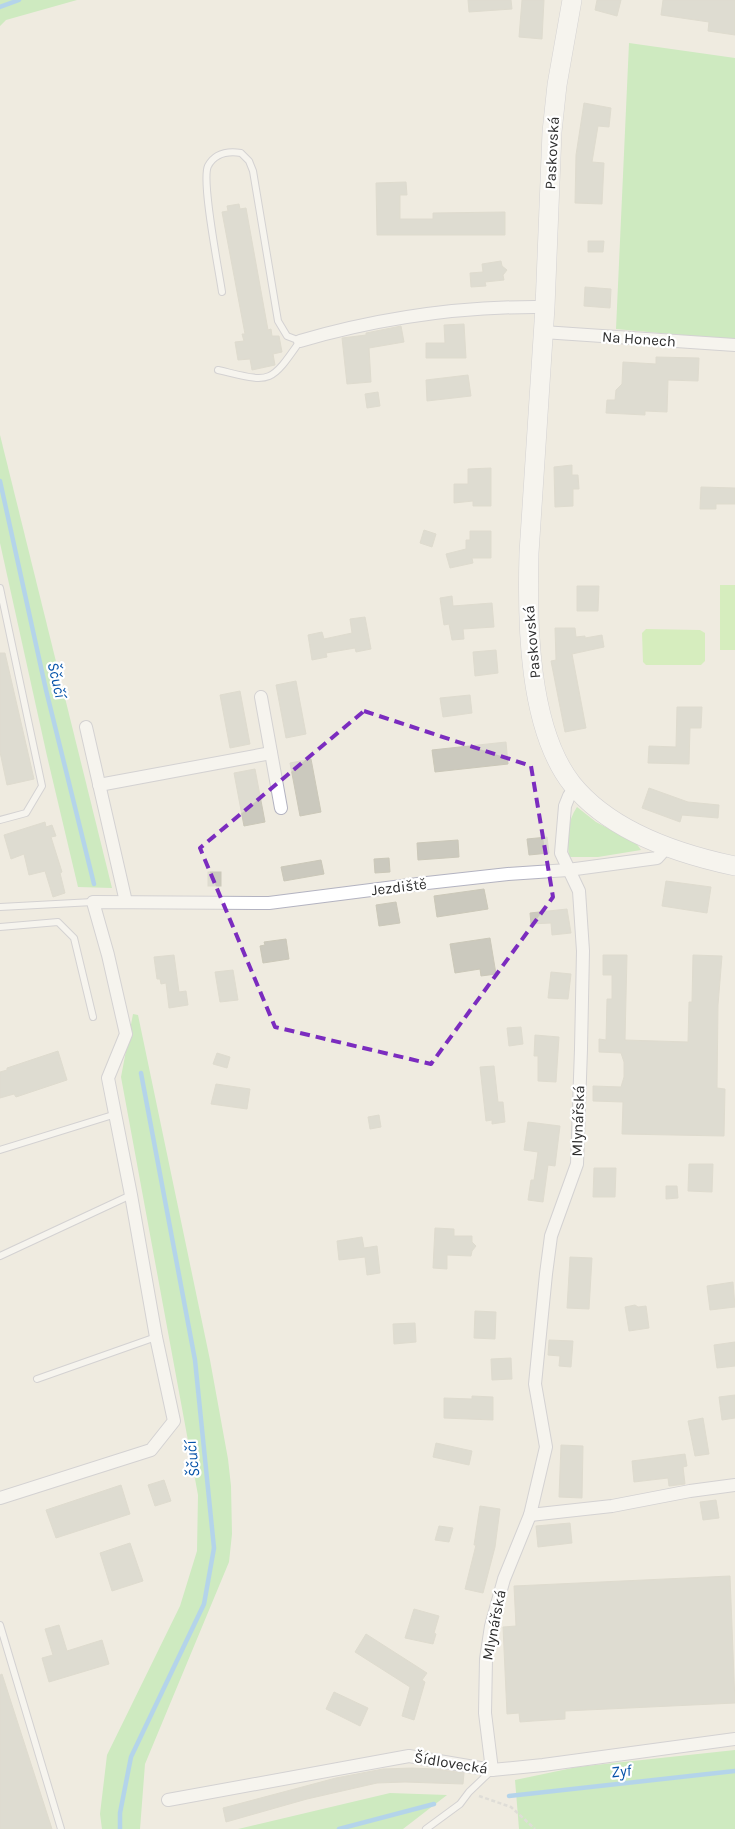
<svg xmlns="http://www.w3.org/2000/svg" width="735" height="1829" viewBox="0 0 735 1829" font-family="Karla,sans-serif">
<rect width="100%" height="100%" fill="#efebe0"/>
<g fill="#a6e89a">
<polygon points="0,0 77,0 6,20 0,26"/>
<polygon points="629,43 735,58 735,340 616,329"/>
<polygon points="0,435 112,888 78,887 47,756 0,543"/>
<path d="M577,807L596,822L636,843L641,850L598,857H569C567,840 567,821 577,807Z"/>
<polygon points="133,1014 138,1015 210,1360 228,1459 231,1486 232,1534 229,1562 145,1764 140,1829 102,1829 100,1814 107,1755 180,1606 197,1551 198,1495 121,1077"/>
<polygon points="735,1750 735,1829 519,1829 515,1780 577,1767"/>
<polygon points="390,1793 447,1795 403,1829 238,1829"/>
</g>
<g fill="#b9f095">
<rect x="720" y="585" width="15" height="65"/>
<polygon points="646,629 700,630 705,633 705,661 701,665 646,665 643,662 642,633"/>
</g>
<g fill="none" stroke-linecap="round" stroke-linejoin="round">
<g stroke="#6eb9f6" stroke-width="4.5">
<polyline points="0,7 19,0"/>
<polyline points="0,481 46,690 94,884"/>
<polyline points="509,1796 735,1771"/>
<polyline points="120,1829 120,1813 131,1757 204,1604 214,1548 195,1360 141,1073"/>
<polyline points="339,1829 434,1804"/>
</g>
</g>
<g fill="#cbc9be" stroke="#cbc8b9">
<polygon points="468,0 511,0 512,9 469,12"/>
<polygon points="522,0 544,0 542,39 519,37"/>
<polygon points="597,0 621,0 617,16 595,10"/>
<polygon points="663,0 735,0 735,35 708,31 709,22 661,15"/>
<polygon points="584,103 611,108 609,127 598,126 592,162 604,163 602,204 575,203 576,155"/>
<polygon points="406,182 407,195 400,195 400,219 433,219 433,213 505,212 505,235 377,235 376,183"/>
<polygon points="239,204 240,209 246,208 268,330 271,329 272,336 279,336 282,352 273,354 275,365 252,370 250,359 238,360 235,342 244,341 242,334 245,334 222,212 228,211 227,206"/>
<polygon points="588,241 604,241 603,252 588,252"/>
<polygon points="501,261 502,266 507,270 503,275 504,280 485,282 486,286 471,287 470,273 483,272 482,264"/>
<polygon points="585,287 611,289 610,308 584,306"/>
<polygon points="464,324 466,358 426,358 426,343 445,343 444,325"/>
<polygon points="401,326 404,342 369,348 371,382 347,384 342,338 366,335 366,333"/>
<polygon points="656,357 699,358 698,381 668,380 667,412 645,411 645,415 606,413 607,400 615,400 616,390 622,384 623,362 656,364"/>
<polygon points="468,375 471,396 427,401 426,380"/>
<polygon points="378,392 380,406 367,408 365,394"/>
<polygon points="572,465 572,475 578,475 579,489 573,489 573,506 555,507 554,467"/>
<polygon points="491,468 491,506 473,506 473,501 454,503 454,484 468,484 468,469"/>
<polygon points="701,487 735,488 735,504 716,504 716,509 700,509"/>
<polygon points="424,530 436,534 432,547 420,543"/>
<polygon points="470,531 491,531 491,558 472,558 473,563 450,568 446,554 466,549 466,540 470,540"/>
<polygon points="577,586 599,586 598,611 577,611"/>
<polygon points="452,596 453,606 492,603 494,627 463,629 464,639 452,640 449,624 444,625 440,598"/>
<polygon points="365,617 371,649 356,652 355,648 326,653 327,657 312,660 308,635 322,632 324,639 352,633 350,619"/>
<polygon points="555,628 575,628 576,637 585,636 585,638 602,635 604,647 572,654 586,728 565,732 551,661 556,660"/>
<polygon points="496,650 498,673 475,676 473,652"/>
<polygon points="0,653 5,653 34,779 7,785 0,752"/>
<polygon points="296,681 306,734 286,738 276,685"/>
<polygon points="240,691 250,744 230,748 220,695"/>
<polygon points="470,695 472,713 443,717 440,698"/>
<polygon points="677,707 702,707 701,728 690,728 689,764 648,763 649,746 676,747"/>
<polygon points="506,742 508,764 435,772 432,750"/>
<polygon points="311,759 321,812 300,816 290,763"/>
<polygon points="255,769 265,822 244,826 234,773"/>
<polygon points="649,788 688,802 719,805 718,818 682,815 680,822 642,808"/>
<polygon points="45,822 46,827 52,825 56,836 51,837 62,872 60,873 65,893 53,897 45,871 29,875 24,854 11,859 4,835"/>
<polygon points="547,837 549,853 529,855 527,839"/>
<polygon points="458,840 459,857 418,860 417,843"/>
<polygon points="389,858 390,872 375,873 374,859"/>
<polygon points="321,860 324,874 284,881 281,867"/>
<rect x="208" y="872" width="13" height="14"/>
<polygon points="666,881 711,887 707,913 662,906"/>
<polygon points="484,889 488,909 437,917 434,896"/>
<polygon points="396,902 400,923 379,926 376,905"/>
<polygon points="567,909 571,933 552,935 551,923 531,924 530,913"/>
<polygon points="490,938 496,974 481,976 480,969 455,973 450,944"/>
<polygon points="286,939 289,959 263,963 260,946 265,945 264,942"/>
<polygon points="174,955 179,992 186,991 188,1005 169,1008 166,983 161,984 160,979 157,979 154,957"/>
<polygon points="603,955 627,955 625,1040 688,1042 689,1002 692,1002 693,955 722,956 718,1005 717,1088 725,1089 724,1136 622,1134 623,1102 593,1101 593,1086 621,1087 624,1077 624,1062 621,1053 599,1052 599,1039 606,1040 607,999 612,999 612,975 603,975"/>
<polygon points="233,970 238,1000 220,1002 215,972"/>
<polygon points="551,972 571,974 568,999 548,998"/>
<polygon points="521,1027 523,1044 509,1046 507,1028"/>
<polygon points="535,1035 559,1037 556,1082 538,1081 538,1056 534,1056"/>
<polygon points="58,1051 67,1080 16,1097 14,1094 0,1098 0,1072 7,1070 7,1068"/>
<polygon points="217,1053 230,1057 227,1068 213,1064"/>
<polygon points="494,1066 498,1102 503,1102 505,1122 492,1124 492,1120 486,1121 480,1067"/>
<polygon points="216,1084 250,1089 247,1109 211,1104"/>
<polygon points="379,1115 381,1127 370,1129 368,1117"/>
<polygon points="528,1122 560,1126 555,1166 548,1165 543,1202 528,1200 531,1180 534,1180 538,1152 524,1150"/>
<polygon points="689,1164 713,1164 712,1192 688,1191"/>
<polygon points="594,1168 616,1168 615,1197 593,1197"/>
<polygon points="666,1186 677,1186 678,1198 666,1199"/>
<polygon points="435,1228 454,1229 454,1236 472,1236 472,1242 476,1246 472,1251 471,1256 447,1255 447,1269 433,1268"/>
<polygon points="362,1237 364,1248 377,1246 380,1273 367,1275 365,1257 339,1260 337,1241"/>
<polygon points="570,1257 592,1258 589,1309 567,1308"/>
<polygon points="733,1282 735,1307 710,1310 707,1286"/>
<polygon points="635,1305 638,1307 646,1306 649,1328 629,1331 625,1307"/>
<polygon points="475,1311 496,1312 495,1339 474,1338"/>
<polygon points="415,1323 416,1342 394,1344 393,1324"/>
<polygon points="549,1340 573,1341 571,1367 559,1366 560,1356 548,1355"/>
<polygon points="735,1342 735,1366 717,1368 714,1345"/>
<polygon points="511,1358 512,1379 492,1380 491,1359"/>
<polygon points="735,1395 735,1418 722,1420 719,1397"/>
<polygon points="472,1396 493,1397 493,1420 444,1418 444,1398 472,1399"/>
<polygon points="703,1418 709,1454 695,1456 688,1421"/>
<polygon points="436,1443 472,1451 469,1465 433,1457"/>
<polygon points="561,1445 583,1446 582,1498 559,1497"/>
<polygon points="685,1454 687,1466 683,1467 685,1484 669,1486 668,1478 634,1482 632,1461"/>
<polygon points="164,1480 171,1501 155,1506 148,1485"/>
<polygon points="121,1485 130,1514 56,1538 46,1510"/>
<polygon points="716,1500 719,1518 703,1520 700,1502"/>
<polygon points="480,1506 500,1509 495,1547 483,1593 465,1589 476,1545 474,1545"/>
<polygon points="570,1523 572,1543 538,1547 536,1526"/>
<polygon points="439,1526 453,1528 449,1542 435,1540"/>
<polygon points="130,1543 143,1581 112,1591 100,1553"/>
<polygon points="730,1576 735,1703 565,1711 565,1719 533,1721 520,1722 519,1713 507,1714 503,1627 516,1626 514,1586"/>
<polygon points="414,1609 439,1616 434,1633 436,1634 433,1644 405,1638"/>
<polygon points="59,1625 67,1651 102,1640 109,1664 49,1682 42,1658 53,1655 45,1629"/>
<polygon points="366,1634 427,1673 422,1680 425,1682 414,1720 402,1716 410,1687 355,1652"/>
<polygon points="2,1674 52,1829 0,1829 0,1675"/>
<polygon points="334,1692 368,1708 360,1726 326,1709"/>
<polygon points="412,1768 435,1769 464,1773 463,1784 405,1782 377,1783 307,1799 226,1822 223,1808 336,1778 383,1769"/>
</g>
<g fill="none" stroke-linecap="round" stroke-linejoin="round">
<defs>
<g id="service">
<path d="M218,370C270,382 269,386 300,341L287,336L278,321L253,171L249,161L241,153C228,151 215,153 208,166C201,181 219,271 222,292"/>
<polyline points="0,588 42,786 26,813 0,820"/>
<polyline points="0,907 93,902"/>
<polyline points="0,927 58,922 74,938 93,1017"/>
<polyline points="0,1150 116,1114"/>
<polyline points="0,1256 131,1195"/>
<polyline points="37,1379 156,1337"/>
<polyline points="0,1625 61,1829"/>
<polyline points="426,1829 460,1804 469,1792 491,1771"/>
</g>
<g id="minor">
<polyline points="543,332 735,345"/>
<path d="M300,341C379,318 463,306 545,307"/>
<polyline points="261,697 281,808"/>
<polyline points="86,727 126,902"/>
<polyline points="99,785 271,753"/>
<polyline points="0,1498 151,1450 174,1421 156,1337 131,1195 108,1078 126,1034 108,955 93,902 269,903 418,884 508,874 568,870 657,858 667,847"/>
<polyline points="530,1515 612,1506 690,1491 735,1485"/>
<polyline points="492,1770 485,1713 486,1659 491,1626 504,1579 530,1515 546,1447 535,1384 546,1274 551,1236 577,1164 581,1049 583,951 579,891 561,853 565,806 569,796 575,787"/>
<polyline points="168,1800 409,1756 492,1770 543,1765 735,1739"/>
</g>
<path id="secondary" d="M572,0L557,85L552,132L545,307L529,553C527,621 528,728 572,784C610,831 678,854 735,866"/>
</defs>
<use href="#service" stroke="#b3b3c1" stroke-width="8"/>
<use href="#minor" stroke="#b3b3c1" stroke-width="14"/>
<use href="#secondary" stroke="#b3b3c1" stroke-width="20"/>
<polyline stroke="#cdcdcd" stroke-width="2.5" stroke-dasharray="4 2.5" stroke-linecap="butt" points="479,1796 511,1807 535,1829"/>
<use href="#service" stroke="#fff" stroke-width="6"/>
<use href="#minor" stroke="#fff" stroke-width="12"/>
<use href="#secondary" stroke="#fff" stroke-width="19"/>
</g>
<path d="M0 0H735V1829H0ZM364,711L531,766L553,897L431,1064L275,1027L200,848Z" fill="#efebe0" fill-opacity=".55" fill-rule="evenodd"/>
<path fill="none" stroke="#7b2cbf" stroke-width="4" stroke-dasharray="10 6" stroke-linejoin="round" d="M364,711L531,766L553,897L431,1064L275,1027L200,848Z"/>
<g text-anchor="middle" dominant-baseline="central" stroke-width="4.5" stroke-linejoin="round" paint-order="stroke">
<g font-size="15" fill="#2d2d2d" stroke="#fff">
<text transform="translate(552 153) rotate(-87)">Paskovská</text>
<text transform="translate(639 339) rotate(4)">Na Honech</text>
<text transform="translate(532 642) rotate(-95)">Paskovská</text>
<text transform="translate(399 887) rotate(-7)">Jezdiště</text>
<text transform="translate(578 1121) rotate(-88)">Mlynářská</text>
<text transform="translate(494 1625) rotate(-79)">Mlynářská</text>
<text transform="translate(451 1763) rotate(9)">Šídlovecká</text>
</g>
<g font-size="16" font-style="italic" fill="#0653a9" stroke="#fff">
<text transform="translate(57 680) rotate(77)">Ščučí</text>
<text transform="translate(192 1459) rotate(-96)">Ščučí</text>
<text transform="translate(621 1771) rotate(-6)">Zyf</text>
</g>
</g>
</svg>
